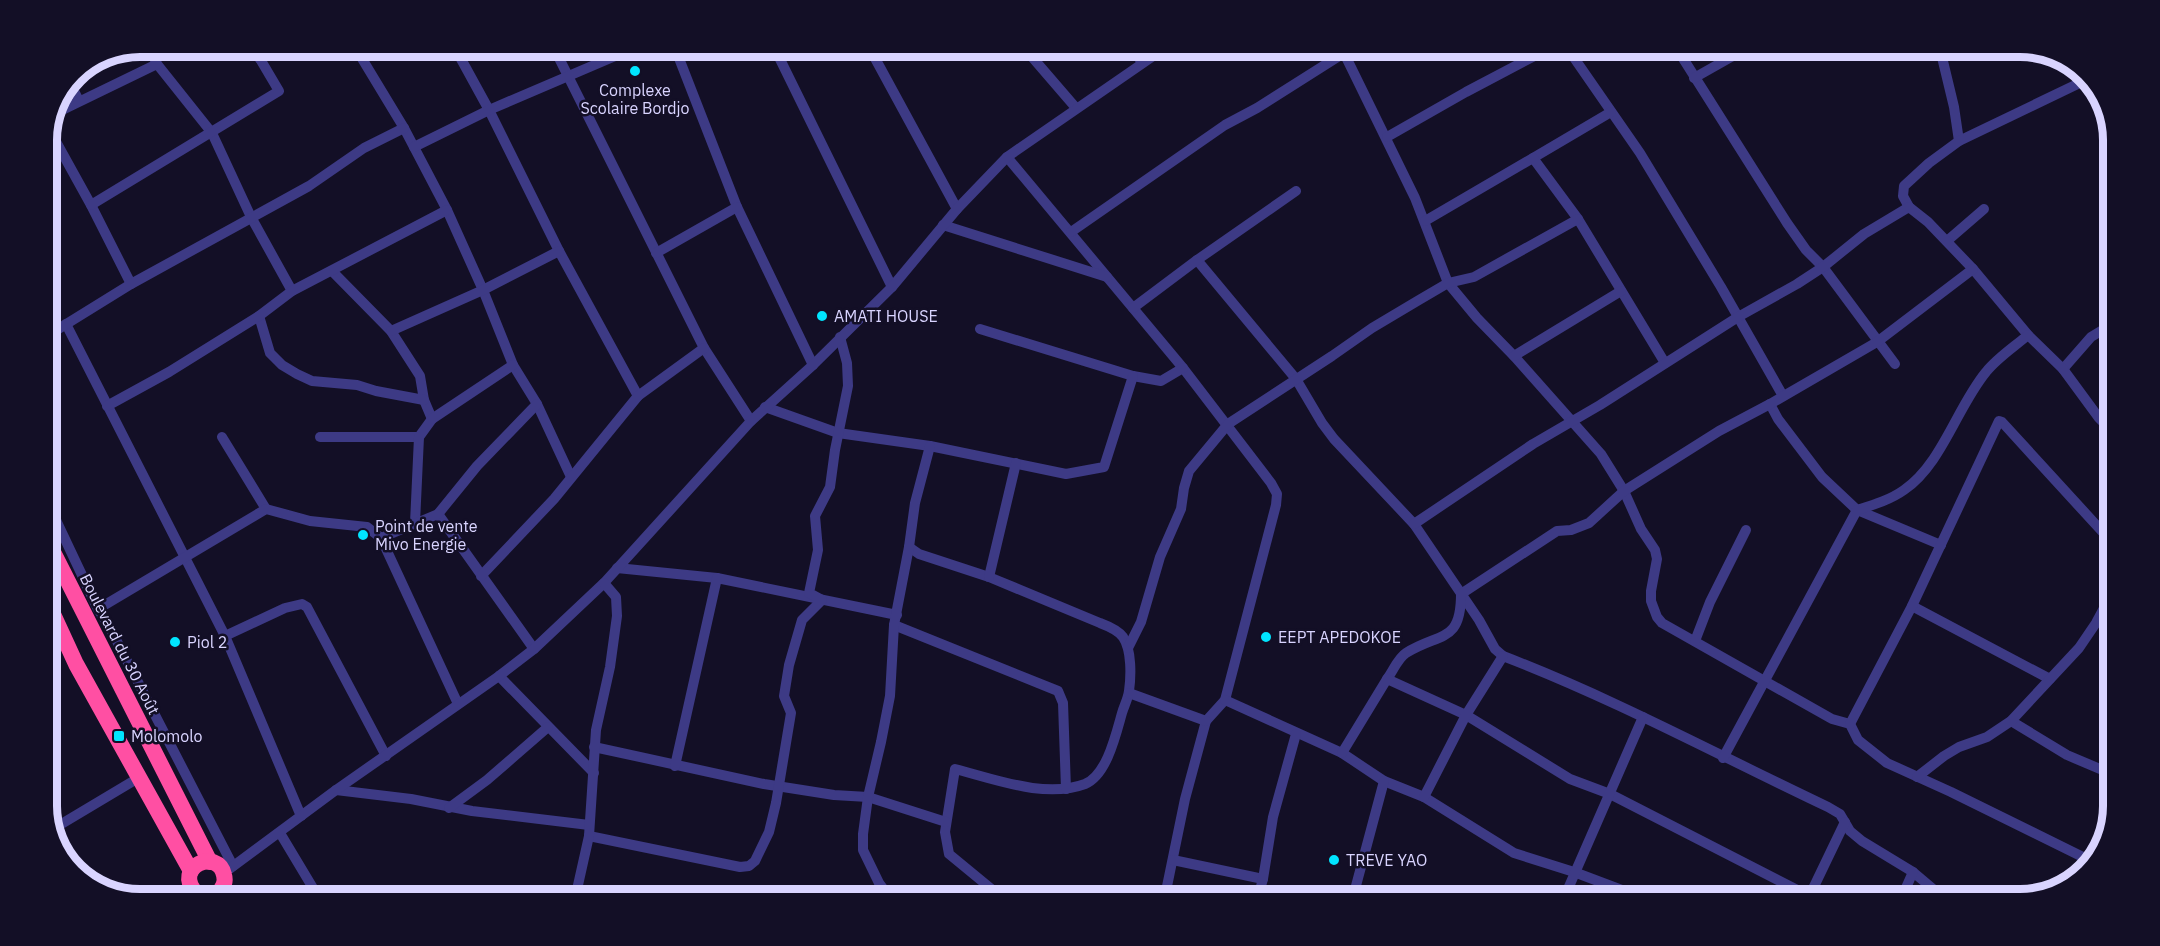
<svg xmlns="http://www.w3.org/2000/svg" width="2160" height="946" viewBox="0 0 2160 946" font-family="'IBM Plex Sans',sans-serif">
<rect width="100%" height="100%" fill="#130f26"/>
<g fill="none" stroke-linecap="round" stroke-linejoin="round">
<g stroke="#3d3a85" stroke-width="10">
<polyline points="149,47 157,64 212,133 251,217 292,291"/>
<polyline points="355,47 404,128 447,210 483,290 513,365 537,404 571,477"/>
<polyline points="455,48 489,110 559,251 638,396"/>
<polyline points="554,48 704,348 751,421"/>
<polyline points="675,48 737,207 813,365"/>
<polyline points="775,49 892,287"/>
<polyline points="870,49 957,209"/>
<polyline points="1026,50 1076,108"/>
<polyline points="1134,50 1142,63"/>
<polyline points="1570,52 1640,153 1721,287 1783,396"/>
<polyline points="1679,52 1787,223 1806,250 1823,267 1895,364"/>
<polyline points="1344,53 1415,198 1448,283 1477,318 1514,356 1601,454 1624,491 1641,529 1655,550 1657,559 1651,591 1651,601 1657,617 1662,623 1832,719 1850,724 1858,740 1887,763 1951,792 2091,861"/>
<polyline points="1941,53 1954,107 1959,141"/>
<polyline points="260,59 282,47"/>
<polyline points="1694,78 1740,52"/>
<polyline points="70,83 79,101"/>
<polyline points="56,113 157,64"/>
<polyline points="49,129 91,205 131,284"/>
<polyline points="1387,137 1466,92 1542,52"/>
<polyline points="414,147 489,110 634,48"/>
<polyline points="1007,157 1183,368 1271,483 1277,494 1276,505 1225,700 1206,721 1185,799 1165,896"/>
<polyline points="1533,158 1611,112"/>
<polyline points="91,205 279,91 253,47"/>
<polyline points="1909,207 1903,196 1904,186 1929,163 1959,141 2088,79"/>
<polyline points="1425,221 1533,158 1578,219 1665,363"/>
<polyline points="943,225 1107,277"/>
<polyline points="1071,232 1225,125 1257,108 1347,51"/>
<polyline points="1947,241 1984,209"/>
<polyline points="656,253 737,207"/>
<path d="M1197,260L1296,379L1322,423L1334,439L1414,524L1479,620L1495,649L1503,656C1615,699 1720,756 1828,807L1840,814L1850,831L1862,841L1913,872L1945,899"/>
<polyline points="332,271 391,331 420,376 424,400 432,419"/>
<polyline points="1133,308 1197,260 1296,191"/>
<polyline points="259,316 270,353 282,365 297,374 312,381 357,385 376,391 424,400"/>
<polyline points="66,324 225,636 301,816"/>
<polyline points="980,329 1133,376 1161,381 1183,368"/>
<polyline points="391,331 483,290 559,251"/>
<polyline points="47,336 131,284 309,186 364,148 404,128"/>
<polyline points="1514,356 1621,291"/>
<polyline points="2063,369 2091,337 2111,325"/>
<polyline points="1770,404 1778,419 1822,477 1857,510 1941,545"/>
<polyline points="107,406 169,372 259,316 292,291 447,210"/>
<polyline points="765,407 838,433 930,446 1066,474 1104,467 1133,376"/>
<polyline points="222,437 266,509"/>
<polyline points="320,437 419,437"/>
<polyline points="47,501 98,609 109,626 233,866"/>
<polyline points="438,514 534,649"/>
<polyline points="415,523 419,437 432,419 513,365"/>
<polyline points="1414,524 1533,444 1600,405 1738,317 1797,284 1823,267 1864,234 1909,207 1928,222 1973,269 2028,335 2063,369 2099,418 2110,429"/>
<polyline points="381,538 458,704"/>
<path d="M909,547L919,554L989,577L1100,623C1108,626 1118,630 1123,637C1132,650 1131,677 1129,691C1128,699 1124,706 1122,713C1116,734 1107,775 1085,784C1045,799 995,779 955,769L945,832L949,854L1000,896"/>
<polyline points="617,568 717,578"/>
<polyline points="481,576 554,499 638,396 704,348"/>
<polyline points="989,577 1016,463"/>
<polyline points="1912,606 2050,679"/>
<polyline points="98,609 266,509 310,521 367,527 381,538 438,514 477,466 537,404"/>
<polyline points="894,625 1058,691 1063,703 1066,789"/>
<polyline points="225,636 285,608 302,604 307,607 386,756"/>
<polyline points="1695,641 1710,602 1746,530"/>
<polyline points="1128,648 1141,622 1160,557 1181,509 1184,488 1189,471 1228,424 1332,356 1372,328 1419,300 1448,283 1474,277 1578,219"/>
<polyline points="499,676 594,773"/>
<path d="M1387,679C1393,671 1398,658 1406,653C1439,632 1461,644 1461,594L1557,531L1571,530L1589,523L1624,491L1719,431L1770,404L1877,342L1973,269"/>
<polyline points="1129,693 1206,721"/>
<polyline points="1225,700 1342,753 1384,781 1424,797 1514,853 1574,872 1643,898"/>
<polyline points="2011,721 2067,755 2107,772"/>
<polyline points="1850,724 1912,606 1999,421 2002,422 2109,539"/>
<polyline points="594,747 764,784 834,795 868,797 946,822"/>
<polyline points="1342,753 1387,679 1466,715 1570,779 1610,794 1809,896"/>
<path d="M1723,758L1857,510C1873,505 1890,500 1904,490C1942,464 1957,407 1986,372C1997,358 2014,347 2028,335"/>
<polyline points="675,766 717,578 897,615"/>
<polyline points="1917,777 1944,756 1959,747 1987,737 2011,721 2079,648 2096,623 2109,599"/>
<polyline points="336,790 411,799 472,811 589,825"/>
<polyline points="1424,797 1466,715 1503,656"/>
<polyline points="449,808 487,780 548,727"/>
<polyline points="53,829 140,777"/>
<polyline points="280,833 316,893"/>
<polyline points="589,836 740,867 749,866 755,861 769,832 776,803 791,713 784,696 789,665 802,620 822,600 809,593 818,550 815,516 830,487 835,450 848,386 847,363 840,337"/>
<polyline points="1173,860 1263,879"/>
<polyline points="224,873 336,790 499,676 534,649 604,583 751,421 813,365 892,287 957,209 1007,157 1162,50"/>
<polyline points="576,894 589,836 596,730 610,667 617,616 616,597 604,583"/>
<polyline points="888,895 879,883 863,850 863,834 868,797 881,742 890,696 894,625 909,547 915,503 930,446"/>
<polyline points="1258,897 1263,879 1273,817 1296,734"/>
<polyline points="1353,897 1384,781"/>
<polyline points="1564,898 1643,717"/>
<polyline points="1808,899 1845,822"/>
<polyline points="1901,899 1913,872"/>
</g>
<g stroke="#ff4fa3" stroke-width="16">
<polyline points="47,540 210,862"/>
<polyline points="47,601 76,664 191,871"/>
<path d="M196,893C172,867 218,847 224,875C226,882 223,888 218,893"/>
</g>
</g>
<g fill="#00e5ff" stroke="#130f26" stroke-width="2">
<circle cx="635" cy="71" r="6"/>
<circle cx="822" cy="316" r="6"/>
<circle cx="363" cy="535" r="6"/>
<circle cx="1266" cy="637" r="6"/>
<circle cx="175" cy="642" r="6"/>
<rect x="113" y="730" width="12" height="12" rx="3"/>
<circle cx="1334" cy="860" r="6"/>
</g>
<g text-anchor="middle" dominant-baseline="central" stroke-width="5" stroke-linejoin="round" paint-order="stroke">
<g font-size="16" fill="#d9d4ff" stroke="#130f26" text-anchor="start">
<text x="635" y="90" text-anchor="middle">Complexe<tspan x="635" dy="18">Scolaire Bordjo</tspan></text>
<text x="834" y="316">AMATI HOUSE</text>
<text x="375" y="526">Point de vente<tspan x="375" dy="18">Mivo Energie</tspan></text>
<text x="1278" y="637">EEPT APEDOKOE</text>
<text x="187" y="642">Piol 2</text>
<text x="131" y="736">Molomolo</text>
<text x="1346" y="860">TREVE YAO</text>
</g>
<g font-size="16" fill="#d9d4ff" stroke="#130f26">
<text transform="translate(120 644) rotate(63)">Boulevard du 30 Août</text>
</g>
</g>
<path d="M0 0H2160V946H0ZM140 57H2020A83 83 0 0 1 2103 140V806A83 83 0 0 1 2020 889H140A83 83 0 0 1 57 806V140A83 83 0 0 1 140 57Z" fill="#130f26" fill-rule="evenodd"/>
<path fill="none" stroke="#d9d4ff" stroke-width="8" d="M140 57H2020A83 83 0 0 1 2103 140V806A83 83 0 0 1 2020 889H140A83 83 0 0 1 57 806V140A83 83 0 0 1 140 57Z"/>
</svg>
